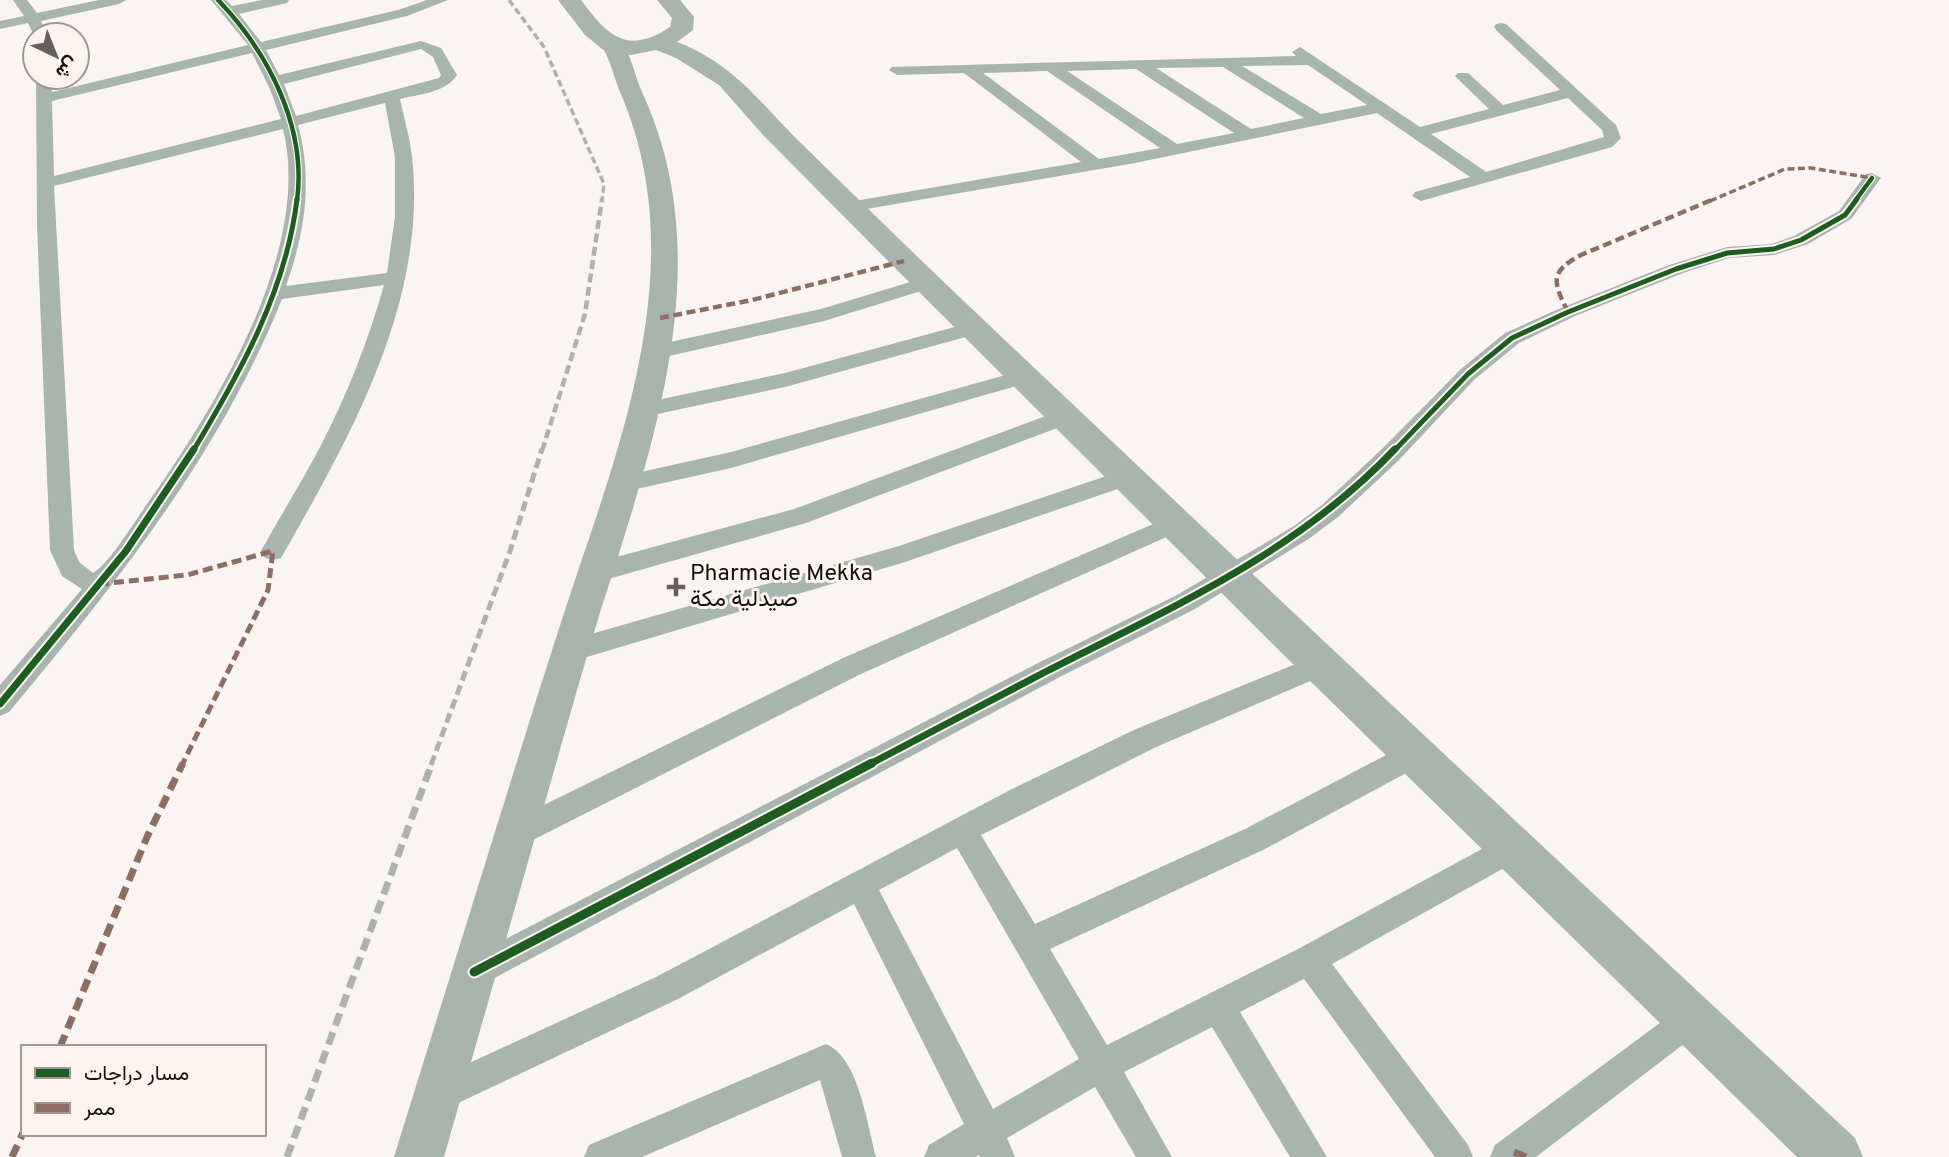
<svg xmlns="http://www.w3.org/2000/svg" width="1949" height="1157" viewBox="0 0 1949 1157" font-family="Overpass,Vazirmatn,sans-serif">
<rect width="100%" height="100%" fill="#faf4f2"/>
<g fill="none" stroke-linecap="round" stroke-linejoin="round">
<g fill="#a8b4ae" fill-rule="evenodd">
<polygon points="13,0 27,0 37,13 99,0 126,0 119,4 41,21 47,35 35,35 35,38 28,23 0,29 0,21 24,16"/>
<path d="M211,0H226L232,6L262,0H289L287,3L239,14L261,42L398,10L427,0H448L407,16L266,50L279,75L421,41L441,48L457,75C445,93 420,94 400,99C404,118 410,138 412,157C428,301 350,437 281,558L273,560L265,558L261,551C280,516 302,482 320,447C347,395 368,342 384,285L282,299C219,455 116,584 9,712L0,716V685L82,589L62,576L50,550L37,225L36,77H52V92L248,45ZM421,49L433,57L441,75L439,78L296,116L284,84ZM252,53L270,89L281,119L54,176L52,101ZM385,103L395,157V217L387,273L286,286C305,233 313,180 298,125ZM283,129C313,252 214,409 145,507C133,524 109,564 93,573L79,562L74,550L54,186Z"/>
<path d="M1501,23L1506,24L1616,125L1621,138L1612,147L1421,201L1412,196L1415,192L1470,177L1377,113L1135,163L849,212L840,207L849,202L1081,162L964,73L897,75L889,70L892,67L1296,56L1292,52L1300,47L1420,127L1489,109L1458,79L1455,76L1458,73H1468L1503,105L1560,90L1496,30L1494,27L1496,24ZM1308,65L1367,105L1321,114L1242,66ZM1223,67L1304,118L1251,129L1156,68ZM1136,69L1234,133L1177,144L1067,71ZM1047,71L1160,148L1099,159L983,73ZM1568,98L1602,130L1604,137L1486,172L1431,134Z"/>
<polygon points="1872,173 1881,178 1851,219 1808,244 1774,255 1729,258 1683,273 1575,316 1519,343 1475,379 1398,461 1338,517 1310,538 1195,609 1056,679 485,983 474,988 463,983 458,972 463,961 1038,663 1177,595 1294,526 1322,505 1382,449 1461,369 1505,333 1561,308 1669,265 1727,247 1772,244 1794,236 1839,211 1866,174"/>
<polygon points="927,277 937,283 934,287 824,321 656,359 649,357 646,352 649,347 656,345 821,309"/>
<polygon points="973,322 980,323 983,328 980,333 785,387 643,417 635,415 632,410 635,405 643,403 785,373"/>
<polygon points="1023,370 1030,372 1033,377 1030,382 731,468 623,492 615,490 612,484 615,478 623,476 731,452"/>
<polygon points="1065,409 1073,412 1076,417 1073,422 806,523 594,583 585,580 582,573 585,566 594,563 794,509"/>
<polygon points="1127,469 1135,471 1138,477 1135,483 902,563 570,662 561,659 557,651 561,643 570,640 899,546"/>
<polygon points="1174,515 1182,518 1186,524 1182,530 861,674 523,845 513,849 503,845 498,835 503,825 843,658"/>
<path d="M1320,654L1329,657L1333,665L1329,673L1156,747L981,835L1035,924L1245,829L1405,745L1415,742L1425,745L1429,754L1425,763L1265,849L1050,949L1107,1045L1298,949L1502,838L1512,834L1522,838L1527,848L1522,858L1332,964L1468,1145L1473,1157H1435L1304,979L1240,1012L1327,1157H1290L1212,1027L1124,1072L1172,1157H1136L1095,1087L1007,1138L1015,1157H980L979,1155L975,1157H924L929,1145L964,1124L854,904L678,999L450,1107L438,1112L426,1107L421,1095L426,1083L656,977L1010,790L1136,729ZM957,848L1079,1059L993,1109L879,890Z"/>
<polygon points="1691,1003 1702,1008 1707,1019 1702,1030 1536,1157 1490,1157 1495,1145 1680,1008"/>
<path d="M826,1044C859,1058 867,1124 876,1157H842L820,1080L642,1157H584L589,1145Z"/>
</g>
<path fill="#a7b3ac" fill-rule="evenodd" d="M611,38L619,39C632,55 634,74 642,92C714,247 663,415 614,569C597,620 582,673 567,725C526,869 485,1013 444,1157H394C439,1012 484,867 529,723C545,671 562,619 579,568C631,416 688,248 620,92C613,76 611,59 600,44L603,39Z"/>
<path fill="#a9b4ae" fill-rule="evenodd" d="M558,0H581C607,35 627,56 670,27L672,18L657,0H680L694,17L693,30L677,42C737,65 763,107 807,149C861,202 915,255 970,307C1263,585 1559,862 1855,1138L1863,1157H1797L1306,677L894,267L764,136L719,85L676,58L656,50L631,55L602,49L585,35Z"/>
<polyline stroke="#aeb2ae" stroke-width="3.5" stroke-dasharray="7 3.5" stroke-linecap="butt" points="509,0 544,47 604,184 602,201"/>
<polyline stroke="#aeb2ae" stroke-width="4.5" stroke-dasharray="9 4.5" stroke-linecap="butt" points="542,451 585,314 602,199"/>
<polyline stroke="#aeb2ae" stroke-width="5" stroke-dasharray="10 5" stroke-linecap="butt" points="431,765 510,551 542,449"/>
<polyline stroke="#aeb2ae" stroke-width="7" stroke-dasharray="13 7" stroke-linecap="butt" points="287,1157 432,763"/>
<polyline stroke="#8d6e63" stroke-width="3.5" stroke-dasharray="7 3.5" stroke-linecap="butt" points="1710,201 1785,169 1811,168 1872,178"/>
<g stroke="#8d6e63" stroke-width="4.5" stroke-dasharray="9 4.5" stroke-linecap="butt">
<path d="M1568,312C1553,282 1549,272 1581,255L1714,199"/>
<polyline points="660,318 752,300 904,261"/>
</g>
<polyline stroke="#8d6e63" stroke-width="5" stroke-dasharray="10 5" stroke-linecap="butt" points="99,584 187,575 273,551 268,590 182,765"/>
<g stroke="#8d6e63" stroke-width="7" stroke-dasharray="13 7" stroke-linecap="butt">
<polyline points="60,1047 147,837 183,763"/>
<polyline points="1514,1152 1526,1157"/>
<polyline points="12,1157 23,1133"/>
</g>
<defs>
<g id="cycleway-far3">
<path d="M218,0C268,52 307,127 297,201"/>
<polyline points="1855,201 1872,178"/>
</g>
<g id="cycleway-far2">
<path d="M193,451C240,373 286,291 297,199"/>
<polyline points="1394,451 1468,374 1512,338 1568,312 1676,269 1727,253 1774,249 1801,240 1845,215 1857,199"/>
</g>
<g id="cycleway-far1">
<polyline points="0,704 126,551 194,449"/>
<path d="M868,765C928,734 987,702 1047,671C1174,606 1295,554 1395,449"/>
</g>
<polyline id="cycleway" points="474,972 872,763"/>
</defs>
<use href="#cycleway-far3" stroke="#fdf3ef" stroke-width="7"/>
<use href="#cycleway-far2" stroke="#fdf3ef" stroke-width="9"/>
<use href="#cycleway-far1" stroke="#fdf3ef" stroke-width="11"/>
<use href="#cycleway" stroke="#fdf3ef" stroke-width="13"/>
<use href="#cycleway-far3" stroke="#1b5e20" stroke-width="4.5"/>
<use href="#cycleway-far2" stroke="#1b5e20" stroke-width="5"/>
<use href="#cycleway-far1" stroke="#1b5e20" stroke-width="7"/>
<use href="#cycleway" stroke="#1b5e20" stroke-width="9"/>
</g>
<path fill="#645f5e" stroke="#fdf3ef" stroke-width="2.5" d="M672.5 576.5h7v7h7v7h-7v7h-7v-7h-7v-7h7z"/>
<g text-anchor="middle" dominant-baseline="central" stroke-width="6" stroke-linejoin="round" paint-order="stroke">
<g font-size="23" fill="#130f0e" stroke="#fdf3ef" text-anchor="start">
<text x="690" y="574">Pharmacie Mekka<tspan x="690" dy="26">صيدلية مكة</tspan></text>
</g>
</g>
<rect x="21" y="1045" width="245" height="91" fill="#fdf3ef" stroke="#9f9895" stroke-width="2"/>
<rect x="35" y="1068" width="35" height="10" fill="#1b5e20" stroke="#9f9895" stroke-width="2"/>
<text x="84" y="1080" font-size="21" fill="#130f0e">مسار دراجات</text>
<rect x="35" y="1103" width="35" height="10" fill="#8d6e63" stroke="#9f9895" stroke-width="2"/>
<text x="84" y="1115" font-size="21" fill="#130f0e">ممر</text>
<g transform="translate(56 56) rotate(137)"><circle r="33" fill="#fdf3ef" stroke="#9f9895" stroke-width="2"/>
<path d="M0-5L12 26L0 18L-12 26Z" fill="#645f5e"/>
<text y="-10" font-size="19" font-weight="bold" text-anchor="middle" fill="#130f0e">ش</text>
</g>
</svg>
